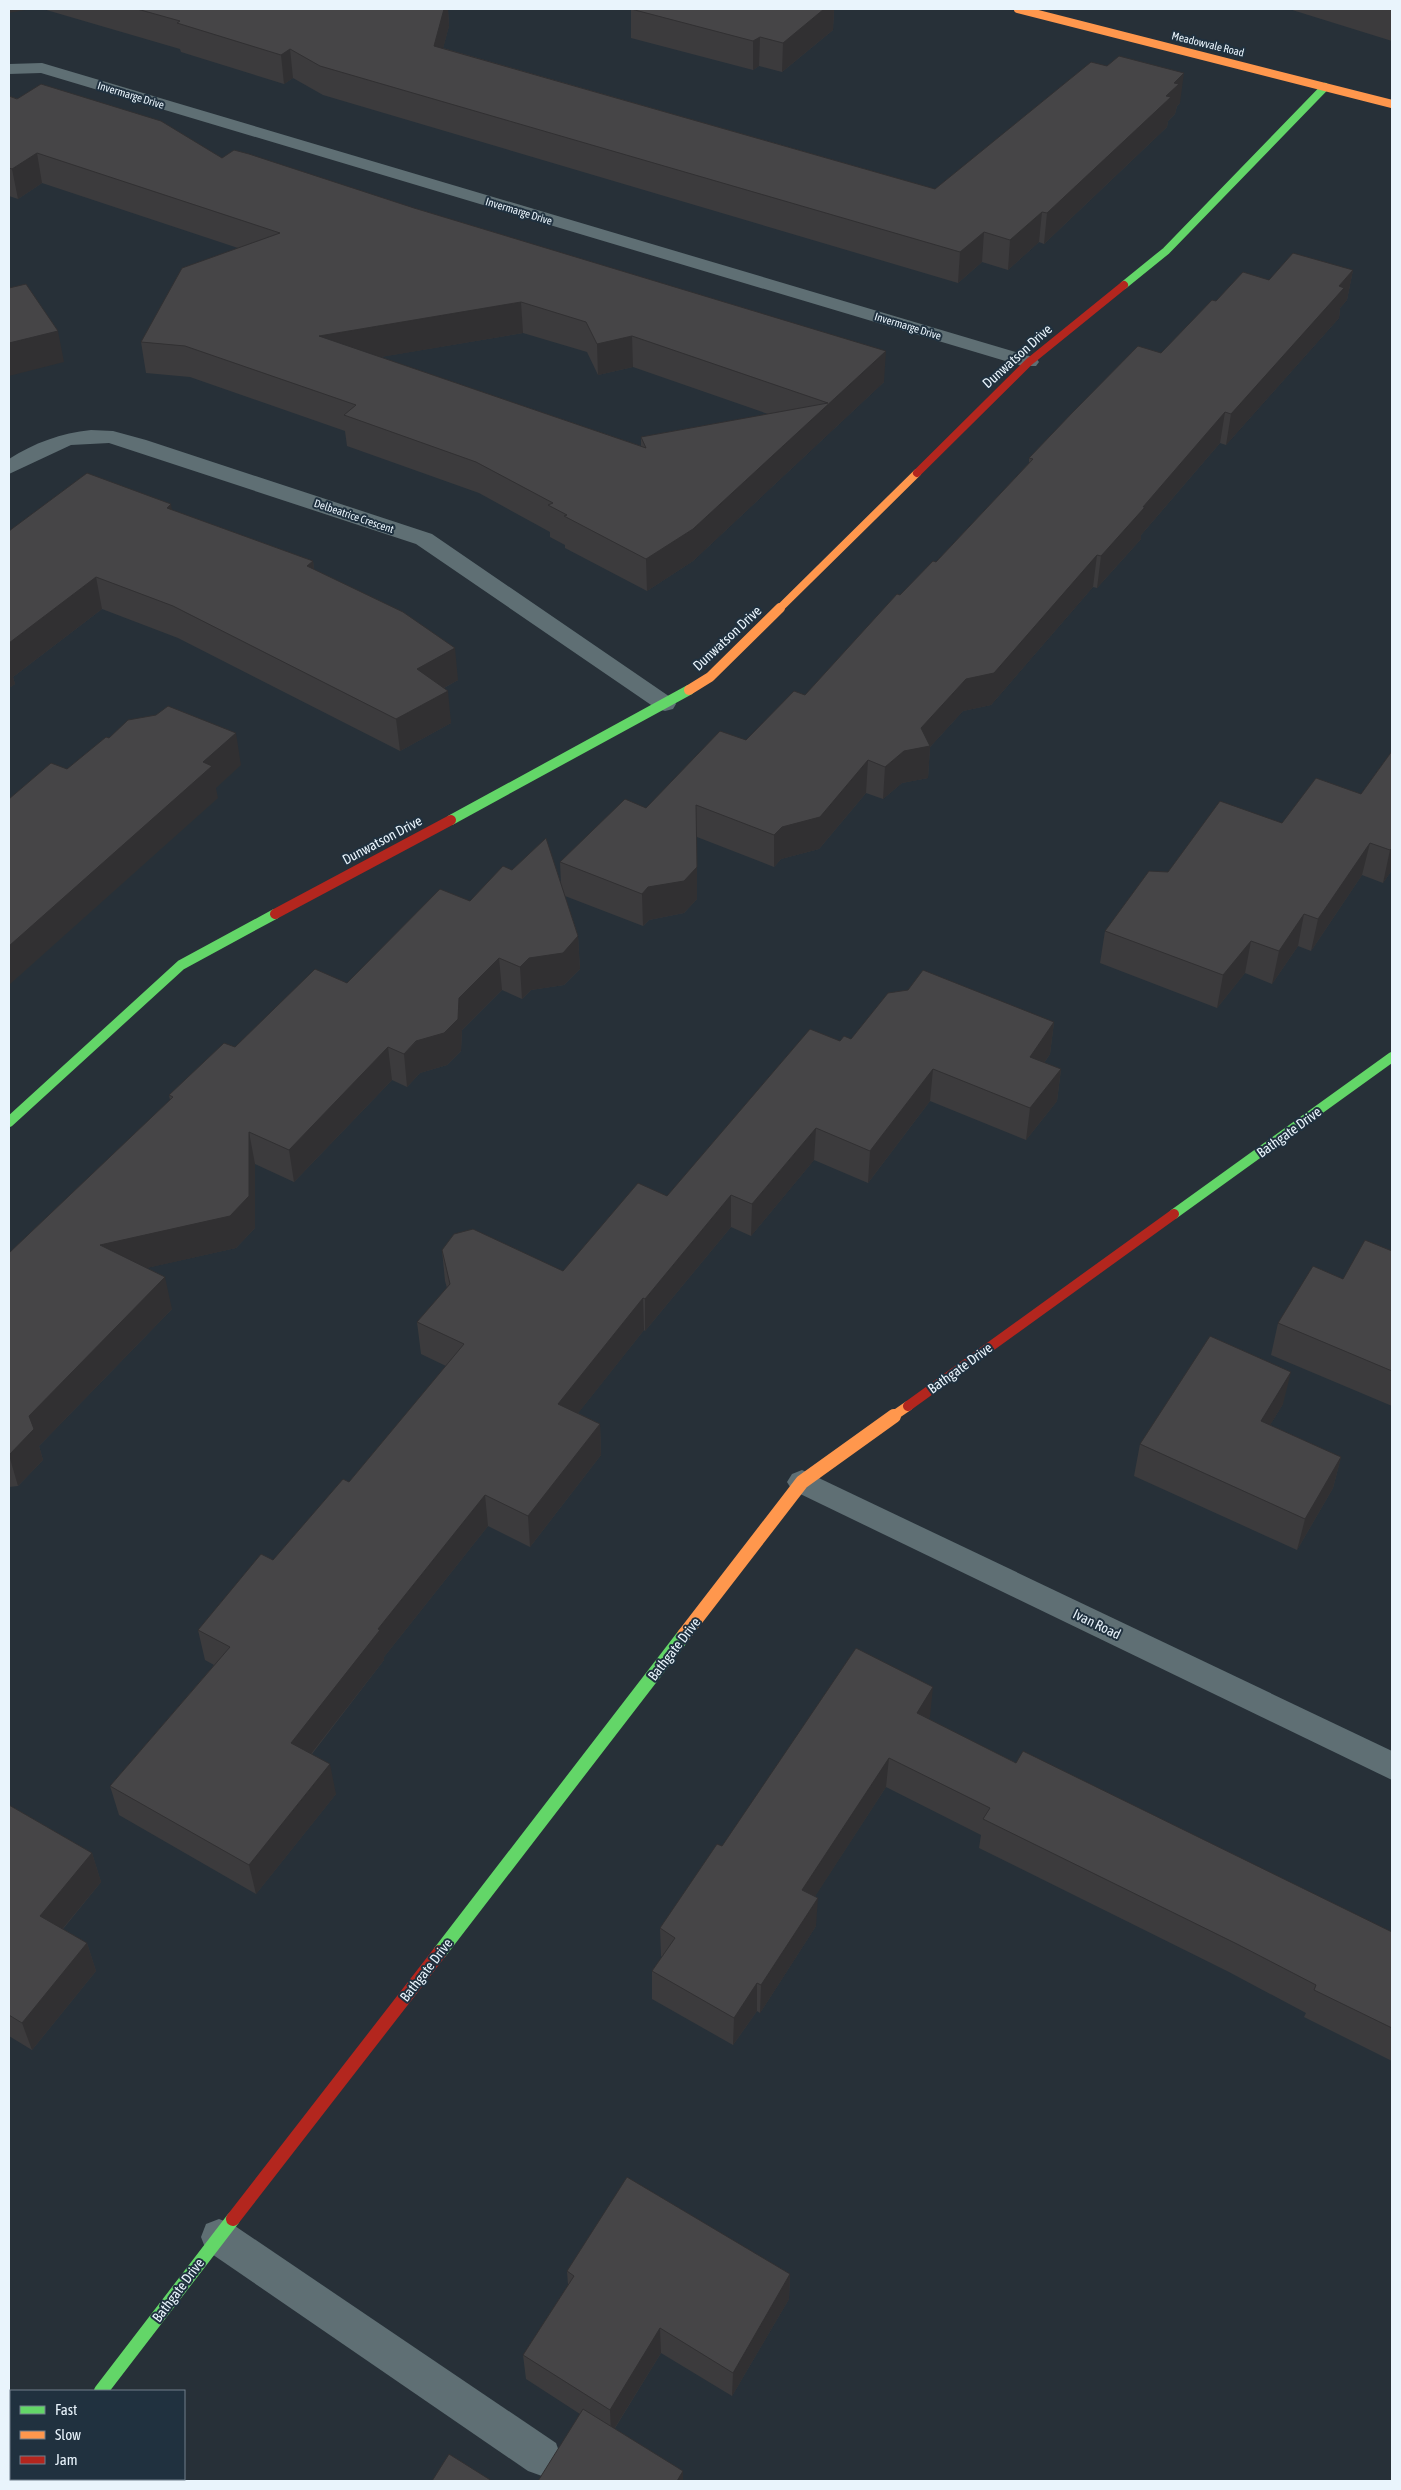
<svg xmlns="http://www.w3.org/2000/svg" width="1401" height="2490" viewBox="0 0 1401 2490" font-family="'Asap Condensed',sans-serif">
<rect width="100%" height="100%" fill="#273038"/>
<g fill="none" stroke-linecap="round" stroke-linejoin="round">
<polygon fill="#5f6f74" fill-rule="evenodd" points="219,2219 232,2224 556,2443 561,2457 556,2471 542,2476 528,2471 206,2250 201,2237 206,2224"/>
<g fill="#5f6f74" fill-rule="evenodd">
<polygon points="42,63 1036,358 1039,362 1036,366 1022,366 41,73 9,74 9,64"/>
<path d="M91,430L113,431L146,440L432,534L673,699L676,704L673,709L665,711L657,709L416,544L109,443L71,445L9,474V459C34,443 61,433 91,430Z"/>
<polygon points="802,1470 1392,1751 1392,1780 792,1490 787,1482 792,1474"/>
<polygon points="14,2479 53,2479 52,2481 13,2481"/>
</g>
<polyline stroke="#63d668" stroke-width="8" points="1124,285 1166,251 1325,87"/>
<g stroke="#63d668" stroke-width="10">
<polyline points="451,820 689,690"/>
<polyline points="9,1122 181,965 275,914"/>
<polyline points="1174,1214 1392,1057"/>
</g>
<g stroke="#63d668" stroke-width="14">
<polyline points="440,1952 684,1635"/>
<polyline points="101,2391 233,2219"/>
</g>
<g stroke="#ff974d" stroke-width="8">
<polyline points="1018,9 1392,104"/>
<polyline points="779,609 917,473"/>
</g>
<g stroke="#ff974d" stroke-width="10">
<polyline points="689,690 710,677 780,608"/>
<polyline points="892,1417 908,1406"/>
</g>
<polyline stroke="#ff974d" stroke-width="14" points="684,1635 802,1482 894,1416"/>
<polyline stroke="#b3261e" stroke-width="8" points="917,473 1029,362 1124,285"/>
<g stroke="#b3261e" stroke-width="10">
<polyline points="275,914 451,820"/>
<polyline points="908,1406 1174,1214"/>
</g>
<polyline stroke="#b3261e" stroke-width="14" points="233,2219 440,1952"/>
</g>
<g fill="#3c3b3d" fill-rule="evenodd">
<polygon points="43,9 448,9 449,26 443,48 935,189 1180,103 1177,106 1175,114 1168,121 1167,127 1044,244 1039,242 1008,270 982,262 958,283 323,95 293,78 284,84 181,52 180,49"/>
<polygon points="631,9 834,9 833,30 782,72 759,66 753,70 631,38"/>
<polygon points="1289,9 1392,9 1392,41"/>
<path d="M9,96L222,158L884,382L693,561L647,591L565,548V545L550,537V532L479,493L347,446L345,431L190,377L146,373L141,342L238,248L42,183L18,199L9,196ZM523,333L587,352L598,375L633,367L768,414L641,437V446L380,357Z"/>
<polygon points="1353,270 1347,300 1340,308 1339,318 1226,445 1220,443 1141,535 1141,539 1097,588 1093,587 991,705 963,711 930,747 928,778 902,783 883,799 866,793 819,849 781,859 774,867 697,837 697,899 684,913 649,920 643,926 565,896 578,936 580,969 564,985 531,990 522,999 502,990 462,1030 461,1051 447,1065 420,1073 407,1087 392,1080 294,1182 255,1164 255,1228 236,1248 146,1268 172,1309 39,1446 43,1460 18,1486 9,1487 9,1253 170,1100 169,1095 235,1047 347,983 470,901 512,870 561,884 560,862 646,808 746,740 805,695 900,595 936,562 1029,463 1029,458 1161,353 1216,301 1269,280"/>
<polygon points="172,510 313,561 314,569 458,680 444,688 451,723 400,751 178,638 102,609 13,677 15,684 9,688 9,531"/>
<polygon points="1392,751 1392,870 1383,883 1362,875 1311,951 1298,946 1272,984 1245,973 1217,1008 1100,963 1105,931 1168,872 1282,823 1361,794"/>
<polygon points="1054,1022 1050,1054 1044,1063 1061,1069 1057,1101 1026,1140 930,1101 868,1183 814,1160 751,1236 731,1227 645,1331 644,1330 578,1413 600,1424 601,1455 530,1547 488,1526 384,1657 384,1660 312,1754 336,1794 256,1894 119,1815 110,1786 214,1665 205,1660 198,1630 273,1560 349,1482 446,1366 421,1354 417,1322 447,1288 445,1281 442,1250 563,1271 667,1196 840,1041 851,1039"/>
<polygon points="1392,1251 1392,1406 1271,1355 1278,1323 1343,1279"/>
<polygon points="1283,1404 1270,1425 1341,1457 1333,1488 1297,1550 1134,1476 1140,1444"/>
<polygon points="930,1717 928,1719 1016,1763 1392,1932 1392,2061 1304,2017 1306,2013 1229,1972 979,1848 981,1835 886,1787 815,1896 816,1926 760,2013 757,2011 733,2045 652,1999 652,1971 662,1957 661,1956 660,1928 722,1846"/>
<polygon points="9,1805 92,1853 101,1882 63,1929 87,1943 96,1971 32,2050 9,2036"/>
<polygon points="567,2271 790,2274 789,2299 732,2396 661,2353 615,2428 580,2414 526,2379 523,2355 568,2285"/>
</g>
<g fill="#313032">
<polygon points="9,9 31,9 9,13"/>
<polygon points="444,9 448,9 449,26 436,75 434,46"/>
<polygon points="824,9 834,9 833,30 782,72 783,43"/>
<polygon points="760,37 759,66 753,70 753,41"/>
<polygon points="290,49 293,78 284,84 281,55"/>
<polygon points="1184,73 1180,103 1177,106 1175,114 1168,121 1167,127 1044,244 1047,213 1166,96 1174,83"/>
<polygon points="37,153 42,183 18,199 12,169"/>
<polygon points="1042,212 1039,242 1008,270 1010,240"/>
<polygon points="984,232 982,262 958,283 960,252"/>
<polygon points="1353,270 1347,300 1340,308 1339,318 1226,445 1231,414"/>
<polygon points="521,302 523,333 322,367 319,336"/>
<polygon points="58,331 64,362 9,376 9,343"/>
<polygon points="632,336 633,367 598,375 597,344"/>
<polygon points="886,351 884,382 693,561 647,591 646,559 693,529"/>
<polygon points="1225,412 1220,443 1141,535 1141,539 1097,588 1101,556 1143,507"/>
<polygon points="171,504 176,536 167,508"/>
<polygon points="1097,555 1093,587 991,705 963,711 930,747 928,778 902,783 883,799 885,767 904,751 921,728 966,679"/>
<polygon points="313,561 317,593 307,566"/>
<polygon points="96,577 102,609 13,677 15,684 9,688 9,643"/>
<polygon points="455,648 458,680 420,701 417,669"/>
<polygon points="448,691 451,723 400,751 396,719"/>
<polygon points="236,733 241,765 216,788 218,798 9,985 9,946 203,762"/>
<polygon points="868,760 866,793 819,849 781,859 774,867 774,835 782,827"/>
<polygon points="1370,843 1362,875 1311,951 1318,919"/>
<polygon points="1392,848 1392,870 1383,883 1390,850"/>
<polygon points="697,867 697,899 684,913 649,920 643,926 642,894 648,887"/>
<polygon points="1304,914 1298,946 1272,984 1279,951"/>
<polygon points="578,936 580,969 564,985 531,990 522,999 520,967 529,958"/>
<polygon points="1251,941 1245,973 1217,1008 1223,975"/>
<polygon points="499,958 502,990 462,1030 461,1051 447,1065 420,1073 407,1087 404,1054"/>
<polygon points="1054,1022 1050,1054 1026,1089 1030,1057"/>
<polygon points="388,1047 392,1080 294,1182 289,1150"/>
<polygon points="933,1069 930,1101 868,1183 870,1151"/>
<polygon points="1061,1069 1057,1101 1026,1140 1030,1108"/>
<polygon points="816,1128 814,1160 751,1236 752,1204"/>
<polygon points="249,1132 255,1164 255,1228 236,1248 107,1277 100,1245"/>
<polygon points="731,1195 731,1227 645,1331 645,1299"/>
<polygon points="165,1277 172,1309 39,1446 43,1460 18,1486 9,1455 29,1416"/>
<polygon points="643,1298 644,1330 560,1436 558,1404"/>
<polygon points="1291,1372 1283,1404 1253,1453 1261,1421"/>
<polygon points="600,1424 601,1455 530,1547 528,1516"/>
<polygon points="1341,1457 1333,1488 1297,1550 1305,1519"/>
<polygon points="485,1495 488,1526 384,1657 384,1660 297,1772 291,1743 378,1629"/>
<polygon points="933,1687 930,1717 913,1743 917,1713"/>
<polygon points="889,1758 886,1787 801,1918 802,1890"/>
<polygon points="330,1764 336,1794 256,1894 249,1865"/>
<polygon points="92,1853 101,1882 50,1944 40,1916"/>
<polygon points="818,1898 816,1926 760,2013 761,1985"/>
<polygon points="87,1943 96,1971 32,2050 22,2023"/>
<polygon points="757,1983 757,2011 733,2045 734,2018"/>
<polygon points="790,2274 789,2299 732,2396 733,2373"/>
<polygon points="660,2328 661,2353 611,2434 610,2410"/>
<polygon points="683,2471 683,2481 677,2481"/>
</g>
<g fill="#464547" stroke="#313032" fill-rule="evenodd">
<polygon points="137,9 444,9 434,46 935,189 1091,62 1107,66 1119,56 1184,73 1174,83 1179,84 1166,96 1171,97 1047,213 1042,212 1010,240 984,232 960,252 320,66 290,49 281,55 177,23 180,21"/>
<polygon points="631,9 824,9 783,43 760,37 753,41"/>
<path d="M41,84L161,121L222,158L234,150L249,154L414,208L886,351L693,529L646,559L564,516L567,515L548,505L553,503L476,462L344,415L356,405L185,346L141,342L182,268L280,233L37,153L12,169L9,168V96L17,99ZM521,302L586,322L597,344L632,336L828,403L641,437L646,448L319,336Z"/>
<polygon points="1293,253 1353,270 1339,286 1344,288 1231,414 1225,412 1143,507 1145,507 1101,556 1097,555 994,673 966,679 921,728 930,746 904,751 885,767 868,760 820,817 782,827 774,835 696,805 697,867 684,881 648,887 642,894 560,862 625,799 646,808 720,731 746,740 794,691 805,695 897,594 900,595 933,561 936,562 1033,459 1029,458 1072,413 1138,346 1161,353 1212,300 1216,301 1243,272 1269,280"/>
<polygon points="26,284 58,331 9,343 9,288"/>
<polygon points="87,473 171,504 167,508 313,561 307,566 403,612 455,648 417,669 448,691 396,719 173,606 96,577 9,643 9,531"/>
<polygon points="168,706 236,733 203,762 212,766 9,946 9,799 51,763 67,769 106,737 109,738 128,720 156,715"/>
<polygon points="1392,751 1392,848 1390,850 1370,843 1318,919 1304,914 1279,951 1251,941 1223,975 1105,931 1149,871 1168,872 1220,801 1282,823 1316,778 1361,794"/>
<polygon points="546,838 578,936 563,953 529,958 520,967 499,958 459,998 458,1019 444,1033 416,1041 404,1054 388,1047 289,1150 249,1132 249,1196 230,1216 100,1245 165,1277 29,1416 34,1429 9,1455 9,1253 173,1097 169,1095 224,1043 235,1047 315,969 347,983 440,889 470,901 503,866 512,870"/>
<polygon points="923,970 1054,1022 1030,1057 1061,1069 1030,1108 933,1069 870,1151 816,1128 752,1204 731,1195 645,1299 643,1298 558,1404 600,1424 528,1516 485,1495 378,1629 380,1630 291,1743 330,1764 249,1865 110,1786 230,1647 198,1630 261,1554 273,1560 343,1479 349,1482 464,1344 417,1322 450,1284 442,1250 454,1234 473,1229 563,1271 638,1183 667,1196 810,1029 840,1041 844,1036 851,1039 888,993 908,990"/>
<polygon points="1365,1240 1392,1251 1392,1371 1278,1323 1313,1266 1343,1279"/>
<polygon points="1210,1336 1291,1372 1261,1421 1341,1457 1305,1519 1140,1444"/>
<polygon points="856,1648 933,1687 917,1713 1016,1763 1023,1751 1392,1932 1392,2028 1314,1990 1316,1985 1237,1944 983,1819 990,1808 889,1758 802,1890 818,1898 761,1985 757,1983 734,2018 652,1971 675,1938 660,1928 717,1844 722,1846"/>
<polygon points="9,1805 92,1853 40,1916 87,1943 22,2023 9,2015"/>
<polygon points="627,2177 790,2274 733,2373 660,2328 610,2410 523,2355 574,2276 567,2271"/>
<polygon points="583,2409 683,2471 677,2481 538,2481"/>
<polygon points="449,2454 492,2481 432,2481"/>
</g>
<g text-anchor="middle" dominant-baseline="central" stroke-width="4" stroke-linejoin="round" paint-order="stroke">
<g font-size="11" fill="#e9f4fc" stroke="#20313f">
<text transform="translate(1208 44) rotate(14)">Meadowvale Road</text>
<text transform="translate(131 95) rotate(17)">Invermarge Drive</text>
<text transform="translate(519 211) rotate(17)">Invermarge Drive</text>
<text transform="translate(908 326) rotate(17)">Invermarge Drive</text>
<text transform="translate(354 516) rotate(19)">Delbeatrice Crescent</text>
</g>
<g font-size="14" fill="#e9f4fc" stroke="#20313f">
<text transform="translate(1017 356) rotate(-42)">Dunwatson Drive</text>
<text transform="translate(727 638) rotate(-43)">Dunwatson Drive</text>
<text transform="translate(382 840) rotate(-28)">Dunwatson Drive</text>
<text transform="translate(1289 1132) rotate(-36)">Bathgate Drive</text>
<text transform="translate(960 1368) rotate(-36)">Bathgate Drive</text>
<text transform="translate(1097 1624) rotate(26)">Ivan Road</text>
<text transform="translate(674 1649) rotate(-52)">Bathgate Drive</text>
<text transform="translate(426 1970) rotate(-52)">Bathgate Drive</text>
<text transform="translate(178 2290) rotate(-53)">Bathgate Drive</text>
</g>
</g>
<rect width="1401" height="2490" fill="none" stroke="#e9f4fc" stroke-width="20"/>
<rect x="10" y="2390" width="175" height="90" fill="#20313f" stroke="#707f8b"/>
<rect x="20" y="2406" width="25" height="8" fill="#63d668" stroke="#707f8b"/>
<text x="55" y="2415" font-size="15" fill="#e9f4fc">Fast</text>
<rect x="20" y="2431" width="25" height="8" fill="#ff974d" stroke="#707f8b"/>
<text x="55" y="2440" font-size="15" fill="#e9f4fc">Slow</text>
<rect x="20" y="2456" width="25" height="8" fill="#b3261e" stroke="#707f8b"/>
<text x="55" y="2465" font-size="15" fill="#e9f4fc">Jam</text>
</svg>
